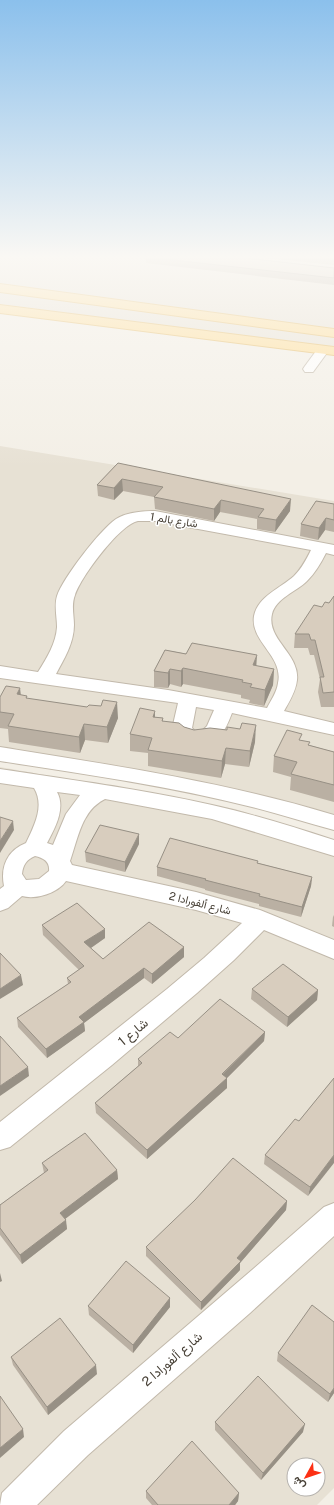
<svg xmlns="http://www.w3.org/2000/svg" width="334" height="1505" viewBox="0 0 334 1505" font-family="'Public Sans',Vazirmatn,sans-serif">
<rect width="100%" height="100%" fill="#f3efe6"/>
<g fill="#e7e1d4" fill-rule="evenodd">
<polygon points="0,256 334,256 334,348 0,304"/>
<polygon points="0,446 334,501 334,816 279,799 218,785 151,772 0,748"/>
<path d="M0,767L235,809L334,841V1488L317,1505H0ZM294,1465H318V1489H294Z"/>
</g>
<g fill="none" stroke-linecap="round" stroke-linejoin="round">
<defs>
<g id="minor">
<polygon points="323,346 327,347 329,350 313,372 305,372 303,369 305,366 319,347"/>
<path d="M155,511L334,545V555L326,553C321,563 315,573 307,581C296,592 276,598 272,614C266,639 300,654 297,680C296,691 289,702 284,711L334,723V735L232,713C229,721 225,731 218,738C209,746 190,747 180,739C177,736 174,733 172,729L178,703L0,678V666L38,672C47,658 56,643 57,627C57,617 54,606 57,596C63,578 100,530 116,519C127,512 143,511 155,511ZM138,521H155L311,550C306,560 302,568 294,576C281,588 258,596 254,616C250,642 284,656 278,683C277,692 271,700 267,708L168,690L56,674C64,659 74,643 74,625C74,615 71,605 75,595C81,577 119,525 138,521ZM196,707L214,710L207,726L201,732H196L192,728Z"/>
<path d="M0,747C113,765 225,782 334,815V830C307,823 280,814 252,807C169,786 84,774 0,761Z"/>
<path d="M0,769C71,780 142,789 212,805C253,814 294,827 334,840V856L212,819L105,799C82,810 78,838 70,861L72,865L196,892L260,910L334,940V959L264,930L234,960L197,993L112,1065L10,1147L0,1150V1122L167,989L204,958L242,923L196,910L66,881C58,893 36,900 22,896L8,908L0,911V889L4,886C0,866 8,850 26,843C34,826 45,806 34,788L0,783ZM57,792L80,795L66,814L53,845L47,843C55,828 66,808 57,792ZM35,856C44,858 50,862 49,871L39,879L26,880L22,874C23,865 26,860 35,856Z"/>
<polygon points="334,1203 334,1236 250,1313 88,1455 37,1505 0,1505 2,1493 64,1431 252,1270 324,1207"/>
</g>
<g id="major">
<polygon points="0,284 334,329 334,337 0,292"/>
<polygon points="0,305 334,347 334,355 0,313"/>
</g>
</defs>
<use href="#minor" stroke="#c2b9ab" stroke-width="2"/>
<use href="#major" stroke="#e5ba62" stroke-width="2"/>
<use href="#minor" fill="#fff" fill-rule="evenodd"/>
<use href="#major" fill="#ffdd93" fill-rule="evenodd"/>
</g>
<g fill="#bab0a3">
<polygon points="247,256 334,256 334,265"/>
<polygon points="146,257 334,268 334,285 146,263"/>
<polygon points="118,463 290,511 275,532 257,529 257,519 220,512 214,521 155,509 154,497 123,491 114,500 98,496 97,485"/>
<polygon points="334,504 334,532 325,530 318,540 300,536 301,524"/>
<polygon points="334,596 334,707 321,707 318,692 320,679 314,655 310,655 308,648 294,648 295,634 322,607 329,603"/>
<polygon points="165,650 274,669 273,685 264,706 249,703 250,700 241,698 241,695 183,684 181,687 170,684 168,688 154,687 154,671"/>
<polygon points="21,695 27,696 27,699 87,707 118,718 108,743 85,740 80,753 9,742 8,729 0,728 0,697"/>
<polygon points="155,711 155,717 163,718 163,721 194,730 255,742 249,767 225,764 221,778 148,766 148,753 130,751 130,734"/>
<polygon points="302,740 309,745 334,752 334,802 290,790 291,777 273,772 274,756"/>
<polygon points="139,844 125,872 86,862 85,852"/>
<polygon points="258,863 312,877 311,886 301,917 259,906 259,904 205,890 205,889 157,876 157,867"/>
<polygon points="334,915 334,927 332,926 333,917"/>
<polygon points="42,925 105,938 91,948 103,959 184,947 184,957 152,984 144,978 84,1023 85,1031 47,1058 18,1027 17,1018 68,984 67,978 79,970 43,935"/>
<polygon points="252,989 318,990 317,1000 287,1027 251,999"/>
<polygon points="265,1032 264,1041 227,1078 227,1088 147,1159 96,1113 95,1103 138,1066 138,1059"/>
<polygon points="334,1078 308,1196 264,1164 265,1155 299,1121"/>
<polygon points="42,1163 117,1170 118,1179 65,1219 67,1229 22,1264 0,1235 0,1205 44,1173"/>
<polygon points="287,1201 286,1210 240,1263 240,1270 201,1310 146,1256 146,1247"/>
<polygon points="170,1298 170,1307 133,1353 89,1315 88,1306"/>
<polygon points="278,1353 334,1393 328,1402 277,1361"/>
<polygon points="11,1357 97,1374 48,1415 13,1365"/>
<polygon points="215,1422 303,1432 261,1480 215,1430"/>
<polygon points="146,1491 239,1493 238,1501 235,1505 152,1505 146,1498"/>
</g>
<g fill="#979085">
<polygon points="122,479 123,491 114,500 114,488"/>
<polygon points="291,499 290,511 275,532 276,520"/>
<polygon points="221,500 220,512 214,521 214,509"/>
<polygon points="326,518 325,530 318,540 319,528"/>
<polygon points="257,655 256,671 253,665"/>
<polygon points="183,668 183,684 181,687 181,671"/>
<polygon points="170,669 170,684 168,688 168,673"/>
<polygon points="274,669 273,685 264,706 265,690"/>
<polygon points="20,688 22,704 17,694"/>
<polygon points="117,702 118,718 108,743 107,727"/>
<polygon points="155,711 155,727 153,717"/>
<polygon points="84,724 85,740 80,753 79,737"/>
<polygon points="256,725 255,742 249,767 250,751"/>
<polygon points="226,748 225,764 221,778 222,761"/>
<polygon points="13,821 14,830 0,853 0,841"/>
<polygon points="139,834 139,844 125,872 125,862"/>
<polygon points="312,877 311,886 301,917 302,907"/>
<polygon points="105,929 105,938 85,952 84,942"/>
<polygon points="184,947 184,957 152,984 152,974"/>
<polygon points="144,968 144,978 84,1023 85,1031 47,1058 46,1049 79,1017"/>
<polygon points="21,975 23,985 0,999 0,989"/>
<polygon points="318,990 317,1000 287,1027 288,1017"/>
<polygon points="265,1032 264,1041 223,1082 227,1078 227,1088 147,1159 147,1150"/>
<polygon points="28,1067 29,1076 0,1096 0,1086"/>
<polygon points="334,1155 334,1163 308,1196 310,1187"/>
<polygon points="117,1170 118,1179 61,1222 60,1213"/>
<polygon points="287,1201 286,1210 240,1263 240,1270 201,1310 201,1302 237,1258"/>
<polygon points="66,1220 67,1229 22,1264 20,1255"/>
<polygon points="0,1273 2,1281 0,1282"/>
<polygon points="170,1298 170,1307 133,1353 133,1345"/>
<polygon points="96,1365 97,1374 48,1415 47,1407"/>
<polygon points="334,1388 334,1393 328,1402 330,1394"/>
<polygon points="305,1424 303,1432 261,1480 263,1473"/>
<polygon points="23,1429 24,1437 0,1458 0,1448"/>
<polygon points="239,1493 238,1501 235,1505 229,1505"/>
</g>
<g fill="#d8cdbe" stroke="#979085">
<polygon points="147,256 227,256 334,268 334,278 146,257"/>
<polygon points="308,256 334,256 334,259"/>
<polygon points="118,463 291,499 276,520 258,517 264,509 221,500 214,509 154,497 163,487 122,479 114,488 97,485"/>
<polygon points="316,501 334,504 334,520 326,518 319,528 301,524"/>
<polygon points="334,596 334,692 323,693 320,677 324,677 315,640 311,640 309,634 295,634 314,605 322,607 325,602 329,603"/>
<polygon points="192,643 257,655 253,665 274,669 265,690 250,687 252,684 242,682 243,680 183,668 181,671 170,669 168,673 154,671 165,650 186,654"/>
<polygon points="6,686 20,688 17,694 27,696 26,698 87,707 89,705 101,706 103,700 117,702 107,727 84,724 79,737 8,726 14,714 0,712 0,697"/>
<polygon points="140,708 155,711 153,717 163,718 162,721 179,723 184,727 194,730 210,728 227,730 227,727 240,729 242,723 256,725 250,751 226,748 222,761 148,750 152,738 130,734"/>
<polygon points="287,730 302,734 299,740 310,742 308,745 334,752 334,785 291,774 297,762 274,756"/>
<polygon points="0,817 13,821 0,841"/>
<polygon points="100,825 139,834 125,862 85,852"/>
<polygon points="170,838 258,861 257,863 312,877 302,907 259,896 260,894 205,880 206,879 157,867"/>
<polygon points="77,903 105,929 84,942 103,959 149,922 184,947 152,974 144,968 79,1017 84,1022 46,1049 17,1018 71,982 67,978 84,966 42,925"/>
<polygon points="0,953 21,975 0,989"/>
<polygon points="283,964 318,990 288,1017 252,989"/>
<polygon points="220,999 265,1032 222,1074 227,1078 147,1150 95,1103 142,1063 138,1059 170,1032 178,1038"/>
<polygon points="0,1036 28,1067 0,1086"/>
<polygon points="334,1078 334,1155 310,1187 265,1155 295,1119 299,1121"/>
<polygon points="85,1133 117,1170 60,1213 66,1220 20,1255 0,1228 0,1205 48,1170 42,1163"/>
<polygon points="233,1158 287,1201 237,1258 241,1261 201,1302 146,1247 195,1200"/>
<polygon points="126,1261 170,1298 133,1345 88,1306"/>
<polygon points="312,1305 334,1322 334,1388 330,1394 278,1353"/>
<polygon points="60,1318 96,1365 47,1407 11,1357"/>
<polygon points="258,1376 305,1424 263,1473 215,1422"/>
<polygon points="0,1396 23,1429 0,1448"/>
<polygon points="192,1441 239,1493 229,1505 158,1505 146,1491"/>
</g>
<linearGradient id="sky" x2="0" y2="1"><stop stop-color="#8bc0ec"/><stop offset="0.55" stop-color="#faf8f4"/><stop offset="1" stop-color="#faf8f4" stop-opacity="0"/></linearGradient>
<rect width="334" height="467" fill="url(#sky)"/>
<g text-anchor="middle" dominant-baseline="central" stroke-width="3" stroke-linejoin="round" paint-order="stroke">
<g font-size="11" fill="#463f35" stroke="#fff">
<text transform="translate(174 520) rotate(9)">شارع بالم 1</text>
<text transform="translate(200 903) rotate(14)">شارع ألفورادا 2</text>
</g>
<g font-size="13" fill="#463f35" stroke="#fff">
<text transform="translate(133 1032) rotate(-40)">شارع 1</text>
<text transform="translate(172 1359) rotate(-41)">شارع ألفورادا 2</text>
</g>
</g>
<g transform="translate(306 1477) rotate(230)"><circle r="19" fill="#ffffff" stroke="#b5b2ae"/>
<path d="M0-3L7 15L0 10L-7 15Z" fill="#fc3014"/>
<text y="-6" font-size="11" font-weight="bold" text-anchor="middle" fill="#463f35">ش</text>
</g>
</svg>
